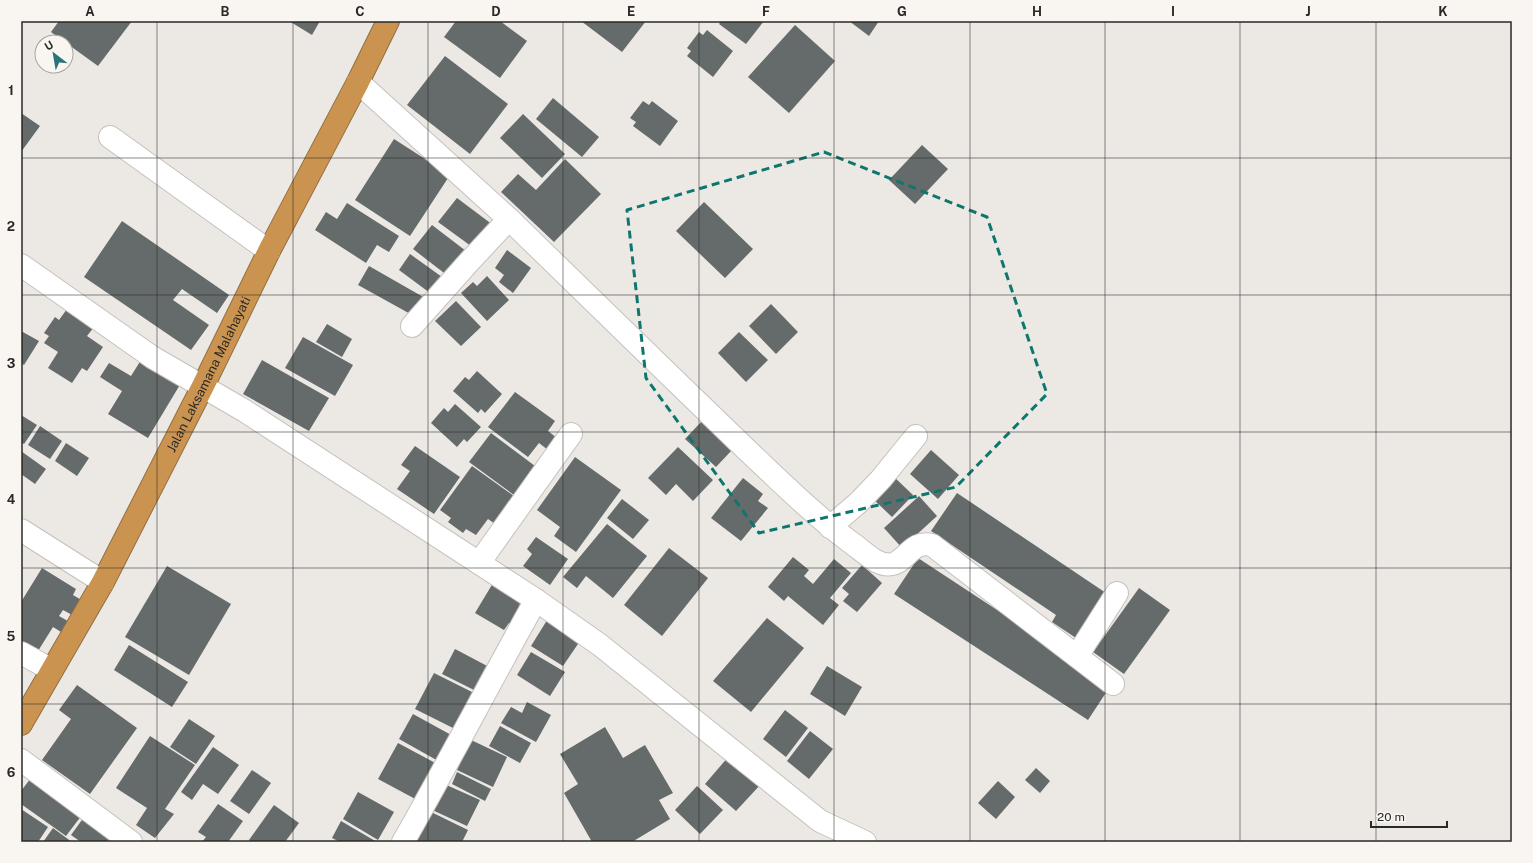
<svg xmlns="http://www.w3.org/2000/svg" width="1533" height="863" viewBox="0 0 1533 863" font-family="'Public Sans',sans-serif">
<rect width="100%" height="100%" fill="#ece9e5"/>
<g fill="#656a6b">
<polygon points="59,21 132,21 98,66 51,32"/>
<polygon points="289,21 320,21 312,35"/>
<polygon points="456,21 500,21 527,41 500,78 444,37"/>
<polygon points="581,21 646,21 622,52"/>
<polygon points="721,21 764,21 746,44 719,24"/>
<polygon points="849,21 879,21 869,36"/>
<polygon points="795,25 835,61 789,113 748,77"/>
<polygon points="707,30 733,51 713,77 687,56 691,51 687,48 699,32 703,35"/>
<polygon points="445,56 508,104 470,154 407,105"/>
<polygon points="553,98 599,137 582,157 536,119"/>
<polygon points="643,101 649,105 652,101 678,121 660,146 633,126 636,122 630,118"/>
<polygon points="21,113 40,126 21,152"/>
<polygon points="523,114 565,154 542,178 500,138"/>
<polygon points="394,139 450,175 410,236 355,200"/>
<polygon points="922,145 948,169 915,204 889,180"/>
<polygon points="565,159 601,194 554,242 501,192 518,174 536,190"/>
<polygon points="457,198 493,225 475,249 438,222"/>
<polygon points="704,202 753,249 725,278 676,231"/>
<polygon points="347,203 399,236 389,252 377,245 366,263 315,230 326,212 337,219"/>
<polygon points="122,221 229,295 217,313 182,289 173,300 209,325 191,350 84,277"/>
<polygon points="432,225 466,251 448,276 413,249"/>
<polygon points="507,250 531,268 513,293 499,282 504,275 495,268"/>
<polygon points="410,254 442,277 430,293 399,270"/>
<polygon points="369,266 425,298 414,316 358,285"/>
<polygon points="487,276 509,300 487,321 461,293 473,282 477,286"/>
<polygon points="456,301 481,327 461,346 435,321"/>
<polygon points="771,304 798,332 776,354 749,326"/>
<polygon points="67,309 94,327 87,336 103,347 87,371 82,368 72,383 48,368 58,352 44,343 49,336 44,333 55,317 59,320"/>
<polygon points="327,324 352,339 342,357 316,342"/>
<polygon points="21,331 39,341 24,365 21,363"/>
<polygon points="739,332 768,360 746,382 718,353"/>
<polygon points="303,337 353,365 335,396 285,368"/>
<polygon points="141,360 181,383 148,438 108,414 122,391 100,377 109,363 131,376"/>
<polygon points="262,360 329,398 309,431 243,394"/>
<polygon points="477,371 502,394 485,413 481,409 478,413 453,391 465,377 469,380"/>
<polygon points="515,392 555,421 548,431 557,438 548,450 539,443 528,457 488,427"/>
<polygon points="455,404 481,427 467,442 464,439 457,447 431,423 444,408 448,412"/>
<polygon points="21,415 37,425 24,444 21,442"/>
<polygon points="702,421 732,450 716,467 685,439"/>
<polygon points="40,426 62,441 50,459 28,445"/>
<polygon points="491,433 539,469 518,498 469,462"/>
<polygon points="66,443 89,458 77,476 55,461"/>
<polygon points="415,446 460,477 434,514 397,489 410,471 401,465"/>
<polygon points="678,447 713,480 693,501 676,484 666,495 648,478"/>
<polygon points="931,450 959,475 938,499 910,474"/>
<polygon points="21,451 46,469 35,484 21,474"/>
<polygon points="575,457 621,490 576,552 554,536 560,527 537,510"/>
<polygon points="472,466 518,499 498,526 488,519 476,535 466,529 463,533 448,522 451,518 440,510"/>
<polygon points="893,476 913,495 892,517 871,497"/>
<polygon points="743,478 763,494 758,501 768,508 741,541 711,518"/>
<polygon points="957,493 1106,593 1076,638 1052,622 1056,615 931,531"/>
<polygon points="919,496 937,516 902,548 884,528"/>
<polygon points="622,499 649,520 633,539 607,518"/>
<polygon points="607,524 647,556 613,598 586,576 577,588 563,577"/>
<polygon points="536,537 568,559 550,585 523,566 532,554 527,549"/>
<polygon points="669,548 708,578 662,636 624,605"/>
<polygon points="793,557 809,570 804,576 813,584 834,559 851,573 830,598 839,605 823,625 788,596 784,601 768,587"/>
<polygon points="918,558 1111,685 1088,720 894,594"/>
<polygon points="862,565 882,583 857,612 843,601 849,594 842,588"/>
<polygon points="167,566 231,604 189,675 125,637"/>
<polygon points="42,568 76,589 73,595 83,601 74,616 63,610 59,616 73,624 66,635 53,627 38,651 21,641 21,602"/>
<polygon points="493,583 522,600 519,606 526,611 517,628 509,623 504,630 475,613"/>
<polygon points="1139,588 1170,610 1124,674 1093,652"/>
<polygon points="549,617 582,638 563,666 531,646"/>
<polygon points="767,618 804,648 751,712 713,681"/>
<polygon points="129,645 188,682 172,707 114,670"/>
<polygon points="455,649 491,668 478,692 442,674"/>
<polygon points="531,652 565,672 550,696 517,675"/>
<polygon points="827,666 862,687 845,716 810,694"/>
<polygon points="434,673 478,695 459,731 415,709"/>
<polygon points="77,685 137,728 90,794 42,760 71,719 59,710"/>
<polygon points="527,702 551,715 536,742 501,723 511,707 522,713"/>
<polygon points="785,710 808,728 786,757 763,739"/>
<polygon points="413,714 453,736 440,762 399,739"/>
<polygon points="189,719 215,736 196,764 170,747"/>
<polygon points="500,726 531,743 520,763 489,746"/>
<polygon points="605,727 623,758 645,745 673,793 659,800 670,819 632,842 592,842 564,793 578,784 560,754"/>
<polygon points="810,731 833,749 809,779 787,761"/>
<polygon points="150,736 195,765 165,809 174,814 155,838 136,825 147,808 116,788"/>
<polygon points="471,740 507,757 493,787 457,770"/>
<polygon points="398,743 439,765 419,801 378,779"/>
<polygon points="213,747 239,765 218,794 203,784 192,800 181,792"/>
<polygon points="729,756 761,784 736,811 705,784"/>
<polygon points="1036,768 1050,781 1040,793 1025,780"/>
<polygon points="252,770 271,783 249,814 230,801"/>
<polygon points="457,772 491,789 485,801 452,784"/>
<polygon points="34,774 85,811 66,836 21,804 21,791"/>
<polygon points="998,781 1015,797 996,819 978,803"/>
<polygon points="442,783 480,800 467,826 430,809"/>
<polygon points="697,786 723,810 700,834 675,810"/>
<polygon points="358,792 394,812 378,840 343,819"/>
<polygon points="218,804 243,821 228,842 202,842 206,837 198,832"/>
<polygon points="274,805 299,823 285,842 251,842 249,840"/>
<polygon points="21,809 48,827 38,842 21,842"/>
<polygon points="427,810 468,830 462,842 413,842"/>
<polygon points="87,813 114,833 107,842 81,842 71,835"/>
<polygon points="341,821 377,842 340,842 332,838"/>
<polygon points="53,828 72,842 43,842"/>
</g>
<g fill="none" stroke-linecap="round" stroke-linejoin="round">
<defs>
<g id="minor">
<polyline points="358,82 509,219 468,263 412,326"/>
<polyline points="110,137 269,251"/>
<path d="M509,219C589,297 668,374 748,451C781,482 813,514 849,541C858,547 867,556 876,561C905,576 906,538 932,545L1113,684"/>
<polyline points="21,265 152,357 245,411 536,600 600,645 820,821 865,842"/>
<polyline points="830,527 858,503 881,479 916,436"/>
<polyline points="21,530 103,582"/>
<polyline points="479,563 571,434"/>
<polyline points="21,653 52,670"/>
<polyline points="1077,656 1117,593"/>
<polyline points="21,760 131,842"/>
<path d="M403,842C449,762 491,680 536,600"/>
</g>
<g id="highway">
<path id="s1" d="M21,724L103,582L203,386L269,251L358,82L388,21"/>
</g>
</defs>
<use href="#minor" stroke="#c5c1bd" stroke-width="24"/>
<use href="#highway" stroke="#926f42" stroke-width="24"/>
<use href="#minor" stroke="#fff" stroke-width="22"/>
<use href="#highway" stroke="#ca9450" stroke-width="22"/>
</g>
<path fill="none" stroke="#0f766e" stroke-width="3" stroke-dasharray="8 5" stroke-linejoin="round" d="M824,152L987,217L1047,394L956,487L759,533L646,378L627,210Z"/>
<path fill="none" stroke="#2a2927" stroke-width="1" stroke-opacity="0.55" d="M157,21V842M293,21V842M428,21V842M563,21V842M699,21V842M834,21V842M970,21V842M1105,21V842M1240,21V842M1376,21V842M21,158H1512M21,295H1512M21,432H1512M21,568H1512M21,704H1512"/>
<g text-anchor="middle" dominant-baseline="central" stroke-width="4" stroke-linejoin="round" paint-order="stroke">
<g font-size="13" fill="#2a2927" stroke="#f9f6f2">
<text stroke="none"><textPath href="#s1" startOffset="397">Jalan Laksamana Malahayati</textPath></text>
</g>
</g>
<rect width="1533" height="863" fill="none" stroke="#f9f6f2" stroke-width="44"/>
<g transform="translate(54 54) rotate(329)"><circle r="19" fill="#f9f6f2" stroke="#a6a4a1"/>
<path d="M0-3L7 15L0 10L-7 15Z" fill="#2a737b"/>
<text y="-6" font-size="11" font-weight="bold" text-anchor="middle" fill="#2a2927">U</text>
</g>
<path d="M1371 821v6h76v-6" fill="none" stroke="#2a2927" stroke-width="2"/>
<text x="1377" y="821" font-size="12" fill="#2a2927" stroke="#f9f6f2" stroke-width="3" paint-order="stroke">20 m</text>
<rect x="22" y="22" width="1489" height="819" fill="none" stroke="#2a2927" stroke-width="1.5"/>
<g font-size="13" text-anchor="middle" font-weight="bold" fill="#2a2927">
<text x="90" y="16">A</text>
<text x="225" y="16">B</text>
<text x="360" y="16">C</text>
<text x="496" y="16">D</text>
<text x="631" y="16">E</text>
<text x="766" y="16">F</text>
<text x="902" y="16">G</text>
<text x="1037" y="16">H</text>
<text x="1173" y="16">I</text>
<text x="1308" y="16">J</text>
<text x="1443" y="16">K</text>
<text x="11" y="95">1</text>
<text x="11" y="231">2</text>
<text x="11" y="368">3</text>
<text x="11" y="504">4</text>
<text x="11" y="641">5</text>
<text x="11" y="777">6</text>
</g>
</svg>
